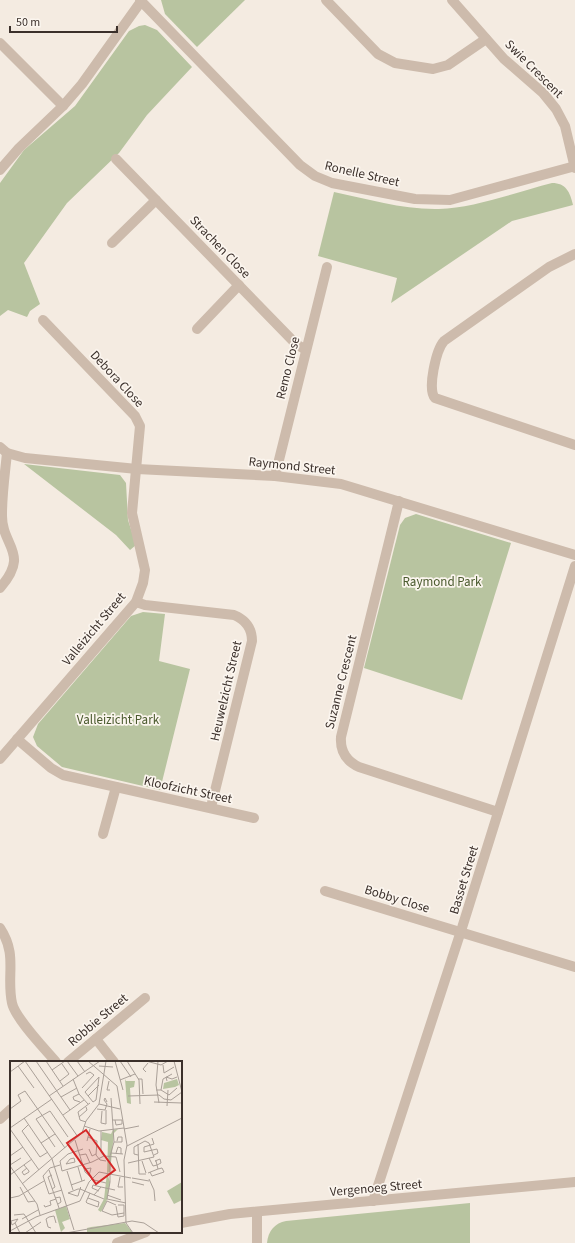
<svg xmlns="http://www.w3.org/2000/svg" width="575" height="1243" viewBox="0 0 575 1243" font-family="'Source Sans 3',sans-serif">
<rect width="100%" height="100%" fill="#f4ebe1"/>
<g fill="#b8c4a0">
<polygon points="161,0 245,0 197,47 165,14"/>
<polygon points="145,25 157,30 192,67 147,115 119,153 67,203 24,263 40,304 30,311 27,317 8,310 0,316 0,183 24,150 75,106 129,31 139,26"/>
<path d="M552,183C566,183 570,192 573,205L512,221L391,303L397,278L318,256L334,192C368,199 404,210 439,209C474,208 517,192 552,183Z"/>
<polygon points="24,464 120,475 126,483 128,520 136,545 130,550 116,535"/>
<polygon points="416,514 511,543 462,700 364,668 400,525 405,518"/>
<polygon points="143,612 165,614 159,661 190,669 160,790 62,767 37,746 33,737 38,724 131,616"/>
<path d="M470,1203V1243H267C268,1231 275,1223 286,1221Z"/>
</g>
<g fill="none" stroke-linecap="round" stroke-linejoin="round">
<g stroke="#cdbbac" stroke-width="10">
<polyline points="140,0 300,165 315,176 332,183 415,199 450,200 575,166"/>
<polyline points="326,0 378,54 395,63 433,69 448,65 486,39"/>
<polyline points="452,0 504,59 543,93 556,109 565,126 575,168"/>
<polyline points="0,43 63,106"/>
<polyline points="116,159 296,344 306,350"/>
<polyline points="0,170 19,148 63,106 82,84 142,0"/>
<polyline points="112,243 156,200"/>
<path d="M575,254L549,267L444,341C436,350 427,390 435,398L575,445"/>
<polyline points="197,329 239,285"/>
<polyline points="0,447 7,453 25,458 137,469 275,476 341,484 575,555"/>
<polyline points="275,476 327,267"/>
<path d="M399,501L341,737C340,751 346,761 359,767L498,812"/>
<path d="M0,588C31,552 1,547 2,514C2,494 5,473 7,453"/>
<path d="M136,602L145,605L234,615C246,620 252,628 252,641L211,807"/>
<polyline points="17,739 51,768 63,775 254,818"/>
<polyline points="0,759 136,602 143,583 145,570 132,513 140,426 135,416 43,320"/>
<polyline points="103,834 116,787"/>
<polyline points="325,891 575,967"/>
<path d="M0,928C18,955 6,975 12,1003C15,1018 45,1049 56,1062"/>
<polyline points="96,1039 114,1062"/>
<polyline points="68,1062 145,998"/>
<polyline points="0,1119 11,1109"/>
<polyline points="373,1201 461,931 575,566"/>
<polyline points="257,1212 257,1243"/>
<polyline points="181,1223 230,1214 575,1182"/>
<polyline points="117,1243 146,1232"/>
</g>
</g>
<g text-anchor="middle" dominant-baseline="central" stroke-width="3.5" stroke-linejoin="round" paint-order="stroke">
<g font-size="13" fill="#3b302b" stroke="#fbf5ee">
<text transform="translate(534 69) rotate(45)">Swie Crescent</text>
<text transform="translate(362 174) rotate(13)">Ronelle Street</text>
<text transform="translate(220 247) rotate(46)">Strachen Close</text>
<text transform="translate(288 368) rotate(-76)">Remo Close</text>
<text transform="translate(117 379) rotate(47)">Debora Close</text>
<text transform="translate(292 466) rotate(6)">Raymond Street</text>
<text transform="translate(94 629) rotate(-50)">Valleizicht Street</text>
<text transform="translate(341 682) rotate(-76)">Suzanne Crescent</text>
<text transform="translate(226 691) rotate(-77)">Heuwelzicht Street</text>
<text transform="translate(188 790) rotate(12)">Kloofzicht Street</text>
<text transform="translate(464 880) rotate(-73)">Basset Street</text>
<text transform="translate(397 899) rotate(17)">Bobby Close</text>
<text transform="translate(98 1020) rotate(-40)">Robbie Street</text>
<text transform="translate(376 1188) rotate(-5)">Vergenoeg Street</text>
</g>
<g font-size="13" fill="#4a5a2e" stroke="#fbf5ee">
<text x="442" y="582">Raymond Park</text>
<text x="118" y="720">Valleizicht Park</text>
</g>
</g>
<g transform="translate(10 1061)">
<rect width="172" height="172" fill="#f4ebe1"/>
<path d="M115,18L116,20H125L124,26L120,27L121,43L117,42ZM167,18L169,24L165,26L153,28L154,22ZM108,68L104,72L100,111L97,112L98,81L91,79L92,71L101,73L103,69ZM97,112L100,121L97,139L91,151L88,149L94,138ZM172,121V139L164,143L157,130ZM56,145L60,158L52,161L55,167L51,171L45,149ZM115,162L123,172L77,171V167L81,166Z" fill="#b8c4a0"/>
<path fill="none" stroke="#aaa098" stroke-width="1" d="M15,0L68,76M26,0L60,49M36,0L53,25M57,0L68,15M67,0L75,11M78,0L107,25L117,84L114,99L116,162L123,172M105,0L113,29M110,0L121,16M117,0L129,19L130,43M136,0L151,4L158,0M148,0L146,24L149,42M164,0L172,31M153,4L154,12L164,6M8,5L24,27M89,5L103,6M42,9L55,0M0,11L15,0M136,11L133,8L138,2M89,16L86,39L83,41L75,31ZM63,18L69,33L78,43M128,18H132L133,33M110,19L125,13M50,20L59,13L52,3M99,20L97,29H100M157,20L156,16L162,18L167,16M72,27L84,14L80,11L76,13M146,29H151L153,18L162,13M151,29L159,34L167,27M69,33L63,36L64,39L70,41M39,35L90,0M78,35L89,24M118,35L149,34L154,38L161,39L172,31M51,36L67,27M101,37L104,81L100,95V121L97,138L116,142M144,41L172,42M89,43L110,48M157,45L158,29M0,48L11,40L8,34L15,30L55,87M87,48L95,49L97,43L94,39L95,37L97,41M92,50L91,62L96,63V49M53,54L74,39M69,56L77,49L76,46M14,57L42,98L64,169M102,59H112V63L106,64L105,59M76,61L70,59L68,51L80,42M18,64L12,70L30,96L38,91M74,65L89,70L114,67M0,67L42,38M0,68L29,109M114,68L129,65M91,70V91L94,95M78,76L87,80L86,94L90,99L96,100M142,77L144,83L134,86V91L147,88L148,92L144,94M65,79L75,111L84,119L96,122M77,80L80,68M104,81H112V76H108L107,80M31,82L45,73M128,83L129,113H136M117,85L172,57M45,86L26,58L40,50L58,76M73,88L58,93L50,100L52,110L82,101L94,95L106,96L110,111M79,88L82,95L86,93M101,92L113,93M106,92L108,86L111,87V93M70,94L76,93L80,102M0,95L13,86M64,97L65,101L56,103L60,98ZM139,97L143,105L147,104L151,102L150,98L145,100H146L148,108M132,100L136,112M118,102L144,96L139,82L135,80L124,86V93L128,94M0,104L11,97M14,104L19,110V111L14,114L12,111L17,107M50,104L40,107L33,115L39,133L52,129M0,105L27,143L30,154M68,106L72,120M75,108L81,107L79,115M39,109L45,126L42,128M57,110L63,129M138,112L148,108L152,107L154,111L142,115L140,111M0,114L22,98M42,114L38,116L49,147M110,116L108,126H113M122,117L139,120M139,118L144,129L145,140M122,121L134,124M12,123L72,72L76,60L89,43L96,0M61,124L75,119M10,126L18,141L25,140M70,126L71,127L70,128L68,135H67L58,132L68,128H70L75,130L77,131L94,138M89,130L82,127L83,124L91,126M84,134L91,126L105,129M97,134L111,139M0,137L9,135L34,120M45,137L50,136L51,141L48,143M78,137L89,141L88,146L77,142L76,141L80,132M34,144L35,146L41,144L40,140L46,138M106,144L97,140L92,150L102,154L114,152V144H108M106,145L108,156L114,155V152M4,154L14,153L26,172M39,156L36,158L38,166L41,167M39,156L44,155L46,162M12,158L28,149M5,162L8,158L1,160L2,164L5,162L10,172M0,170L26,156L70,140L79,121L89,111L121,117M15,172L31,161M56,172L122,160L134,162L149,172"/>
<path fill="#d62828" fill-opacity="0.15" stroke="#d62828" stroke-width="2" d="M76,69L105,109L86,123L57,82Z"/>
<rect width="172" height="172" fill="none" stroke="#3b302b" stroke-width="2"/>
</g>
<path d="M10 26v6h107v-6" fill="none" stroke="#3b302b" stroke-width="2"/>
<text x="16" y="26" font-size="12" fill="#3b302b" stroke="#fbf5ee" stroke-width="3" paint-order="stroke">50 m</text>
</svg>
